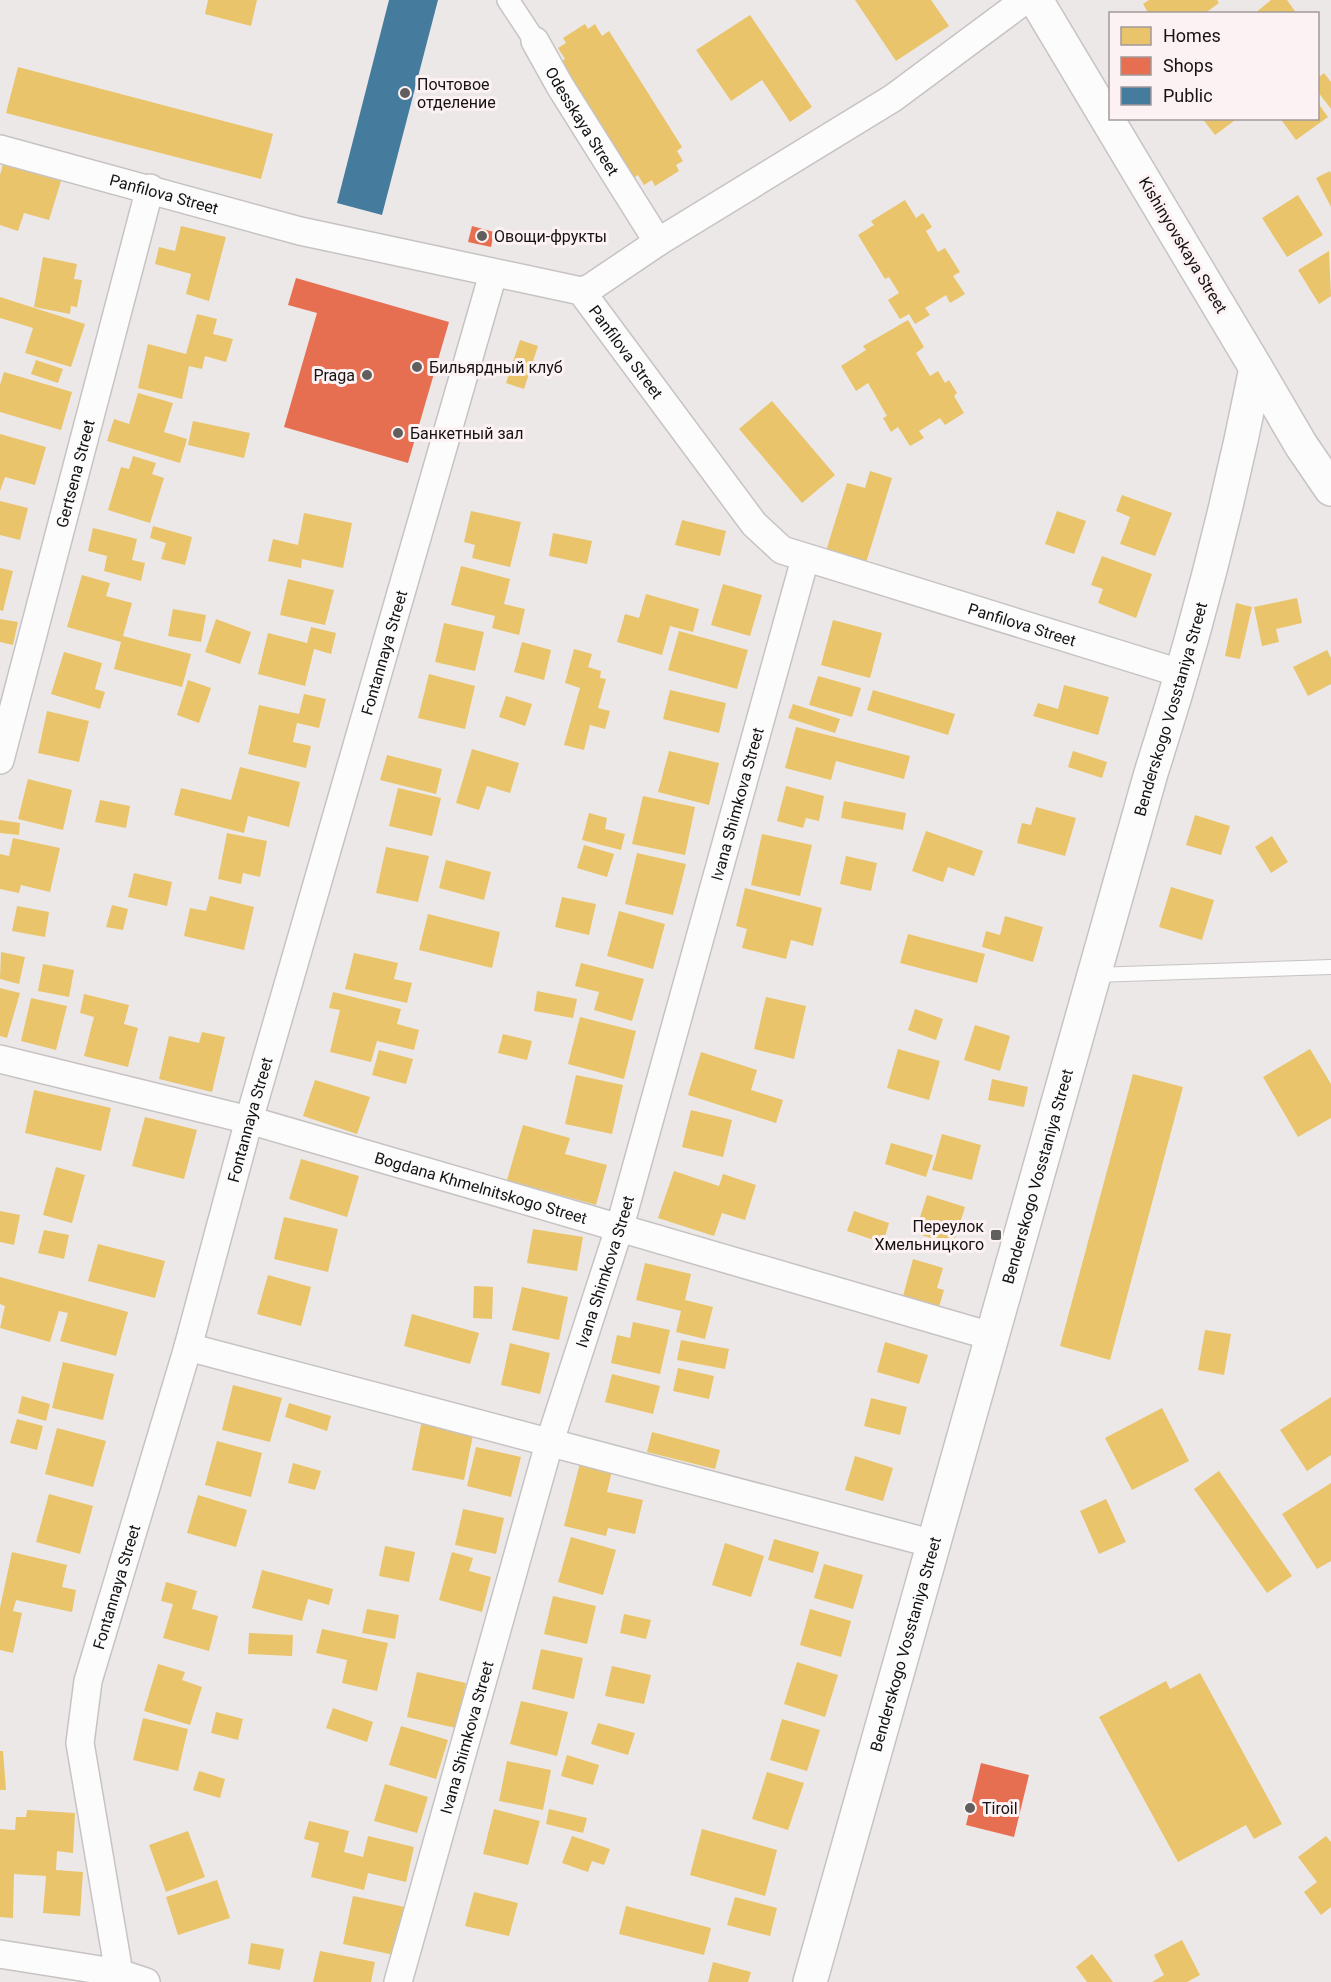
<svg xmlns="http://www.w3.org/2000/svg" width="1331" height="1982" viewBox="0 0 1331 1982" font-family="Roboto,sans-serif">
<rect width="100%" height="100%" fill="#ede8e8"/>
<g fill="#e9c46a">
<polygon points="208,0 257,0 251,26 205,14"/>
<polygon points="855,0 931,0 949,26 896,61"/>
<polygon points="1149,0 1217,0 1219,3 1204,14 1149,14 1143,4"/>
<polygon points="1271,0 1287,0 1297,14 1254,14"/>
<polygon points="750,15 812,107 790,122 762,80 731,101 696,50"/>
<polygon points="585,24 588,29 595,24 602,36 609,31 682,147 677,151 683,161 676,165 679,171 655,186 652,180 644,185 638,175 631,180 557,64 565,59 558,48 566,43 563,38"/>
<polygon points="18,67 273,134 261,179 6,113"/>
<polygon points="1324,73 1331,82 1331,109 1318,92 1318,78"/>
<polygon points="1318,103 1328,117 1296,140 1280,118 1318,118"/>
<polygon points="1202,118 1238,118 1215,135"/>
<polygon points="3,164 61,181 49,220 24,213 18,231 0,225 0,175"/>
<polygon points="1330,171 1331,174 1331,207 1316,178"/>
<polygon points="1298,195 1323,235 1287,257 1262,218"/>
<polygon points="905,200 916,218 923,213 932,227 926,231 938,252 945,248 960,272 953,276 965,294 950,303 946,295 925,308 930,315 915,324 909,314 900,319 888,300 899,293 889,277 885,279 858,235 874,225 871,221"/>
<polygon points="181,226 226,237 209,301 186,294 191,274 155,264 159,247 175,251"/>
<polygon points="1329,251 1331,296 1319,304 1298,270"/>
<polygon points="43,257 77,264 74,279 82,280 77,307 71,306 70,314 34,307"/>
<polygon points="0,297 85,324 71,367 25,353 33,328 0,318"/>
<polygon points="197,314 217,319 213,334 233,339 226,362 205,356 202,369 189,366 182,399 138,388 148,344 186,354"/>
<polygon points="908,320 924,347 916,353 930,376 938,371 945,383 949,380 957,393 954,396 964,413 945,425 940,418 919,431 924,438 910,446 898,427 891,432 883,418 887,416 868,383 856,391 841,366 866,350 863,346"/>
<polygon points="520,340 538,346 524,389 506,383"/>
<polygon points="36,360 63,369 58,383 31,374"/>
<polygon points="4,372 72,392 61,430 0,412 0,385"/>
<polygon points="138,393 173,403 164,432 187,439 180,463 107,441 114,419 129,424"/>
<polygon points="772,401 835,475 802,503 739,429"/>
<polygon points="193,421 250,433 244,458 188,445"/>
<polygon points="0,434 46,447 35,485 5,477 0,491"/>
<polygon points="133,456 156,463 152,474 164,478 150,523 108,510 121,467 129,469"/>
<polygon points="870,471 892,478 866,563 826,551 847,483 865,488"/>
<polygon points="1122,495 1172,513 1155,556 1120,544 1130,517 1116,511"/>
<polygon points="0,501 28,508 20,540 0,535"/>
<polygon points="471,511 521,522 510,567 472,558 475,545 464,542"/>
<polygon points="1057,511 1086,521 1074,554 1045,544"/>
<polygon points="304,513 352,523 343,568 302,559 301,568 268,561 273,539 298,545"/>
<polygon points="682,520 726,531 720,556 675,545"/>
<polygon points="153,526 192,537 185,565 161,559 166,543 150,538"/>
<polygon points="93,528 137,539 132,560 145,563 141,581 104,571 107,556 88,551"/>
<polygon points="553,533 592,541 587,564 549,556"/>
<polygon points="1102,556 1152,574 1136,618 1098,603 1103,589 1091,585"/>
<polygon points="461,566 510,579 504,604 525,609 519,635 492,628 495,616 451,605"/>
<polygon points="0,568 13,571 3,611 0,610"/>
<polygon points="82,575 110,583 106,596 132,603 123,636 191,654 182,687 114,669 121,642 67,627"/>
<polygon points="288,579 334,590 325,625 280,615"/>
<polygon points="723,584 762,595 750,636 711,625"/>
<polygon points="646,594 699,609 693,632 670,626 662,655 617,642 625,614 639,618"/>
<polygon points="1297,598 1302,623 1276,629 1279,642 1262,646 1254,607"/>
<polygon points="1236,603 1252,607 1240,659 1225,656"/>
<polygon points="173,609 206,615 201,642 168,636"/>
<polygon points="0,619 18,622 13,645 0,642"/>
<polygon points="216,619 251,632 240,664 205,652"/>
<polygon points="833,620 882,633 870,678 821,665"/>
<polygon points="444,623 484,632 475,671 435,662"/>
<polygon points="311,627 336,633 331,654 314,649 305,686 258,674 268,633 307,643"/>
<polygon points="679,631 748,650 737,689 668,670"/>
<polygon points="522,642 551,650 544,680 514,672"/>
<polygon points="574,649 592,654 588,667 601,671 600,678 606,679 598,708 610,711 605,729 590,725 584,750 564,745 580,688 565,683"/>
<polygon points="1327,650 1331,658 1331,684 1308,696 1293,667"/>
<polygon points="64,652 102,663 95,689 105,692 100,709 51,694"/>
<polygon points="429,674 475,686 465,729 418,718"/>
<polygon points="818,676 861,688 852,717 809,705"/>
<polygon points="188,680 211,688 199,723 177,715"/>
<polygon points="1064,685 1109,697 1098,735 1033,716 1038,703 1058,709"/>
<polygon points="670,690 726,703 719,733 663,719"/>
<polygon points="873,690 955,714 948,735 867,710"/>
<polygon points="304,694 326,699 319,728 297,723 293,742 311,746 306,768 248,754 259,705 299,714"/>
<polygon points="506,696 532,704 525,726 499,717"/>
<polygon points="793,704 840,719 835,733 788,718"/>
<polygon points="47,711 89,721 79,762 38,753"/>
<polygon points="796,727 910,756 904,779 836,761 831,780 785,768"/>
<polygon points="472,749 519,763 510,793 487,786 479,810 456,803"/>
<polygon points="669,751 719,763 709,805 658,792"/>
<polygon points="1073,751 1107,762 1102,778 1068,767"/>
<polygon points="387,755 442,769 436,794 380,780"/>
<polygon points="240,767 300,782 289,827 248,816 244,833 174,815 181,788 231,800"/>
<polygon points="28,779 72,790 63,830 18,819"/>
<polygon points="786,786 824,796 819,821 806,818 803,828 777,821"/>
<polygon points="398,788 441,798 432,836 389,826"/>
<polygon points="643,796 695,807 685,855 632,844"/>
<polygon points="100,800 130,806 126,828 95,822"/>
<polygon points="844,801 906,813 903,830 841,818"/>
<polygon points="1036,807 1076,818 1065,856 1017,843 1022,823 1031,825"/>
<polygon points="589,813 607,818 605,829 625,834 621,850 582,840"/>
<polygon points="1195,815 1230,826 1221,855 1186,845"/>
<polygon points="0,820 20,823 19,835 0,833"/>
<polygon points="926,831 983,851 974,876 948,867 943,882 912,871"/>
<polygon points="227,833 267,841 260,877 243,873 241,884 218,879"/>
<polygon points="762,834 812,845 800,896 751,885"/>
<polygon points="1272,836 1288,862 1271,873 1255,847"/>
<polygon points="13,838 60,848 50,892 21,885 19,893 0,889 0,854 9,856"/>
<polygon points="584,845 614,854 607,877 577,868"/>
<polygon points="386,847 429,856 418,902 376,893"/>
<polygon points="637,853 686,864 673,915 625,904"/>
<polygon points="846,856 877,863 871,891 840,884"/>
<polygon points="446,860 491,872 484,900 439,888"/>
<polygon points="134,873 172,882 167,906 128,897"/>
<polygon points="1171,887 1214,900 1202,940 1159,927"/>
<polygon points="745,888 822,908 813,946 791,940 786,959 742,948 747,929 736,926"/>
<polygon points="210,896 254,907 244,950 184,936 190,908 206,911"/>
<polygon points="562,897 596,904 589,935 555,927"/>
<polygon points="112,905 128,909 123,930 106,927"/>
<polygon points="17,906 49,912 45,937 12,931"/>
<polygon points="619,911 665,924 653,969 607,956"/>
<polygon points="428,914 500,932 492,968 419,950"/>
<polygon points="1005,916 1043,927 1033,962 982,947 986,931 1000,935"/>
<polygon points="908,934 985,954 977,983 900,963"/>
<polygon points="1,952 25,957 19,984 0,979"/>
<polygon points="354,953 398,963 394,979 412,983 407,1003 345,989"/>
<polygon points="581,963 644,979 632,1021 594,1010 599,992 575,986"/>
<polygon points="43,964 74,970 69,997 38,991"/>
<polygon points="0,988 20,993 7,1038 0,1036"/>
<polygon points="537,991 577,999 573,1018 534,1011"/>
<polygon points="333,992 401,1009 397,1024 419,1030 414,1050 377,1041 371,1062 330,1052 340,1010 329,1008"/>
<polygon points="84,994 129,1005 124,1024 138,1028 128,1067 84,1056 94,1017 80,1013"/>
<polygon points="766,997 806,1006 794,1059 754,1049"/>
<polygon points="31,998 67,1006 56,1050 21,1041"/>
<polygon points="915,1009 943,1019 936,1040 908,1030"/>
<polygon points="580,1017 636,1031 624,1079 568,1064"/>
<polygon points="975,1025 1010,1036 1000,1071 964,1060"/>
<polygon points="202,1032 225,1037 212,1092 159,1079 169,1036 199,1043"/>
<polygon points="503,1034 532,1041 527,1060 498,1053"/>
<polygon points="898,1049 940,1061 929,1100 887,1088"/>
<polygon points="1310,1049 1331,1084 1331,1118 1298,1137 1263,1077"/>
<polygon points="379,1050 413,1059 406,1084 372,1075"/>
<polygon points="701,1052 757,1070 751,1090 783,1100 776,1123 688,1095"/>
<polygon points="1133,1074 1183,1087 1110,1360 1060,1346"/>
<polygon points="576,1075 623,1085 612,1134 565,1124"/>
<polygon points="992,1079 1028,1087 1024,1107 988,1100"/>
<polygon points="315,1080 370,1097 357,1134 303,1116"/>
<polygon points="34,1090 111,1108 101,1151 25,1133"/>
<polygon points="691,1110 732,1120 723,1157 682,1147"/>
<polygon points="145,1117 197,1130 184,1179 132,1166"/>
<polygon points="523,1125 570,1138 565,1154 607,1165 596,1205 507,1180"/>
<polygon points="942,1134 981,1145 972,1180 932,1170"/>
<polygon points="891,1143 933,1155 926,1177 885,1164"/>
<polygon points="301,1159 359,1176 347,1217 289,1199"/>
<polygon points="56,1167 85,1175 72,1223 43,1215"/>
<polygon points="674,1171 719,1186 723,1174 756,1185 745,1220 722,1213 714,1236 658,1218"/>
<polygon points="927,1195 965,1207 953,1245 915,1233"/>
<polygon points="0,1211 20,1215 14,1245 0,1242"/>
<polygon points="854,1211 889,1223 883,1243 847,1231"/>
<polygon points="284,1217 338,1229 328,1272 274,1259"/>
<polygon points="533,1229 583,1237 577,1271 527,1263"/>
<polygon points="44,1230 69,1235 64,1259 38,1253"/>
<polygon points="98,1244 165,1261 155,1298 88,1281"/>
<polygon points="913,1259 943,1268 937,1288 944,1290 938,1310 902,1300"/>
<polygon points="645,1263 691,1274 685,1300 713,1307 705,1339 676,1332 681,1311 636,1300"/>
<polygon points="268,1275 311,1287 301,1326 257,1314"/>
<polygon points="0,1277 128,1312 116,1356 60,1341 68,1313 59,1311 50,1342 0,1328 5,1306 0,1304"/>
<polygon points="474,1286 493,1287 492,1319 473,1318"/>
<polygon points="522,1287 568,1297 559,1340 512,1330"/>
<polygon points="412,1314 479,1333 470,1364 404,1346"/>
<polygon points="633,1322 670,1330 660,1374 611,1363 617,1335 630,1338"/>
<polygon points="1205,1330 1231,1334 1224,1375 1198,1370"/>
<polygon points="681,1340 729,1349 725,1369 677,1360"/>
<polygon points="885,1342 928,1355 919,1384 877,1372"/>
<polygon points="510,1343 550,1353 540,1394 501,1385"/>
<polygon points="63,1362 114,1374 103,1420 52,1408"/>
<polygon points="678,1368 714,1376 709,1399 673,1391"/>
<polygon points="612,1374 660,1386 653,1414 605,1402"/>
<polygon points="233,1385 282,1398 270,1442 222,1430"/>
<polygon points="22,1396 50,1404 46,1421 18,1413"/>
<polygon points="1331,1397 1331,1455 1307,1471 1280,1430"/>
<polygon points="871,1398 907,1407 900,1435 864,1426"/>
<polygon points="289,1403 331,1416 327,1431 285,1417"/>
<polygon points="1162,1408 1189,1461 1132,1490 1105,1438"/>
<polygon points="17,1419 43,1426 37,1450 10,1443"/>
<polygon points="422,1420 474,1430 464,1480 412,1470"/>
<polygon points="57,1428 106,1441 93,1487 45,1474"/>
<polygon points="652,1432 720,1450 715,1469 647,1452"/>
<polygon points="217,1441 262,1453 251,1497 205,1485"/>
<polygon points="476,1447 521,1457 511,1497 467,1486"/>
<polygon points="855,1456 893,1468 883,1501 845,1490"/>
<polygon points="581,1459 613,1467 607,1492 643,1500 635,1534 608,1528 606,1536 564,1526"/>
<polygon points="293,1463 321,1471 315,1490 288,1483"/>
<polygon points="1219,1471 1292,1576 1267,1593 1194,1489"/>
<polygon points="1331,1483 1331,1561 1317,1569 1282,1514"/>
<polygon points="49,1494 93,1506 80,1554 36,1542"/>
<polygon points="198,1495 247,1510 236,1547 187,1533"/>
<polygon points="1106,1499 1126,1542 1099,1554 1080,1511"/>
<polygon points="463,1509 504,1518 496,1554 455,1545"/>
<polygon points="571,1537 616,1550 603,1595 558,1582"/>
<polygon points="774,1539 819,1552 813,1573 768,1560"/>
<polygon points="725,1543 764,1556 751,1597 712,1585"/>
<polygon points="385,1546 415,1552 409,1582 379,1576"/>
<polygon points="12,1552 67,1565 62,1587 76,1590 72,1612 16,1600 13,1611 22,1613 13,1653 0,1650 0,1608"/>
<polygon points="452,1552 473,1558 469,1571 491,1577 482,1612 439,1600"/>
<polygon points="824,1564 863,1575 853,1609 814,1598"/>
<polygon points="262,1570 333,1589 329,1605 308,1599 302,1621 252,1608"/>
<polygon points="166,1582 197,1591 192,1609 218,1616 209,1651 163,1638 173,1604 161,1601"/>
<polygon points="553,1596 596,1606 587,1644 544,1634"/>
<polygon points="367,1609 399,1615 395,1639 362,1633"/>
<polygon points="810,1609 851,1621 841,1657 800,1645"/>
<polygon points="624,1614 651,1620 646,1639 620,1633"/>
<polygon points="322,1629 388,1643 377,1691 342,1683 347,1660 316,1653"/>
<polygon points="249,1633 293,1635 292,1656 248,1654"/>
<polygon points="541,1649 583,1658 574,1699 532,1689"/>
<polygon points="797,1662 838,1675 825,1717 784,1704"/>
<polygon points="158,1664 185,1672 182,1680 202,1687 190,1725 144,1711"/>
<polygon points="612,1666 651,1675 644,1704 605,1696"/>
<polygon points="417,1672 466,1683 456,1728 407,1717"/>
<polygon points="1200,1673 1282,1824 1254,1839 1246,1825 1178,1862 1099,1717 1166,1681 1170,1689"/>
<polygon points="521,1701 568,1712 557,1756 510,1744"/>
<polygon points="333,1708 373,1722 367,1742 326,1728"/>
<polygon points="216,1712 243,1719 238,1740 211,1733"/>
<polygon points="143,1718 188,1729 178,1771 133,1760"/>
<polygon points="782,1719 820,1730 807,1771 770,1760"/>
<polygon points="598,1723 635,1733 628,1755 591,1744"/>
<polygon points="401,1726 448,1740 436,1779 389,1765"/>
<polygon points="0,1751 3,1751 6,1790 0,1790"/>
<polygon points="567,1755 599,1765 593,1785 561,1776"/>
<polygon points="507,1761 551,1770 543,1810 499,1801"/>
<polygon points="199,1771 225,1779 220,1798 193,1790"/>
<polygon points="767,1772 804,1783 788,1830 752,1819"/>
<polygon points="385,1784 428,1797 417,1833 374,1821"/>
<polygon points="494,1809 540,1821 528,1865 483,1854"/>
<polygon points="549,1809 587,1818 583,1833 546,1824"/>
<polygon points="27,1810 75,1813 73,1853 57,1851 56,1870 83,1872 80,1916 43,1913 46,1876 14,1874 13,1918 0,1917 0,1829 15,1830 16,1817 26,1817"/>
<polygon points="309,1821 349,1831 344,1852 363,1857 368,1836 414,1847 406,1882 368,1873 364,1890 311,1877 319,1843 304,1839"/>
<polygon points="702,1829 777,1850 765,1896 690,1875"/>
<polygon points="188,1831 205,1877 166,1892 149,1845"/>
<polygon points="572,1836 610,1849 604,1865 592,1861 588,1872 562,1863"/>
<polygon points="1326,1836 1331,1842 1331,1907 1321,1915 1304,1892 1317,1882 1298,1857"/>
<polygon points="217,1880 230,1918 178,1935 166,1897"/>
<polygon points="474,1892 518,1903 509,1936 465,1926"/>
<polygon points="353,1896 405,1907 394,1955 343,1944"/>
<polygon points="735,1897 777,1908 770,1936 727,1925"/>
<polygon points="626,1906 711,1928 704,1955 619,1934"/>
<polygon points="1182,1940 1200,1975 1187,1982 1152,1982 1164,1975 1154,1955"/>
<polygon points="251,1943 284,1949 280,1970 248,1964"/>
<polygon points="320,1951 375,1962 371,1982 313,1982"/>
<polygon points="1092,1954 1113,1982 1087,1982 1076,1967"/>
<polygon points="713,1962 751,1972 748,1982 708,1982"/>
</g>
<g fill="#e76f51">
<polygon points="472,226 494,232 491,247 468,242"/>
<polygon points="296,278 449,322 408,463 284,427 317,313 288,305"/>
<polygon points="981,1763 1029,1775 1014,1837 966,1825"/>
</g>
<polygon fill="#457b9d" points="389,0 438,0 382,215 337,203"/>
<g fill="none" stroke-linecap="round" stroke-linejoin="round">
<defs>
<polyline id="service" points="1094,975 1331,967"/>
<polyline id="pedestrian" points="508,0 535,41"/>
<g id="minor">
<path id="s1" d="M535,41L560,86L658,242"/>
<path id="s2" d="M0,149L300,231L581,291L754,524L782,550L1183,674"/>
<polyline points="581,291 590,288 658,242 893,98 1025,0"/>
<path id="s3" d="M0,760L150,188"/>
<path id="s4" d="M0,1059L249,1120L994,1337"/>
<polyline points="188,1347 934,1544"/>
<polyline points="0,1954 119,1973 146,1982"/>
<path id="s5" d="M119,1973L80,1743L88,1681L188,1347L249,1120L493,274"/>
<path id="s6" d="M398,1982L549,1444L620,1226L805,559"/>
</g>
<polyline id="tertiary" points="1256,368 1301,445 1331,489"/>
<g id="primary">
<path id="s7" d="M810,1982L1151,773C1194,640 1229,505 1256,368L1036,0"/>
</g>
</defs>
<use href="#service" stroke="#c7c3c3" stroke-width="16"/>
<use href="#pedestrian" stroke="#c7c3c3" stroke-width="24"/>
<use href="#minor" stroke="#c7c3c3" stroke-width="30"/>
<use href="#tertiary" stroke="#c7c3c3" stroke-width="36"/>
<use href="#primary" stroke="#c7c3c3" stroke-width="36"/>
<use href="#service" stroke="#fcfcfc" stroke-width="14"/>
<use href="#pedestrian" stroke="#fcfcfc" stroke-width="21"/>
<use href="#minor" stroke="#fcfcfc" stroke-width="27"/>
<use href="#tertiary" stroke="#fcfcfc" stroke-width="33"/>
<use href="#primary" stroke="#fcfcfc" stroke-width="33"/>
</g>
<g fill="#615e5e" stroke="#fdf2f3" stroke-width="2">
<circle cx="405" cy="93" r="6"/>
<circle cx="482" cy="236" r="6"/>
<circle cx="417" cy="367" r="6"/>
<circle cx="367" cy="375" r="6"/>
<circle cx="398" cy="433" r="6"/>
<rect x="990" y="1229" width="12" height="12" rx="3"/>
<circle cx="970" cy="1808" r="6"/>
</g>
<g text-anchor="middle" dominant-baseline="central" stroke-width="6" stroke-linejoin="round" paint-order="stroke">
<g font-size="16" fill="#161313" stroke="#fdf2f3" text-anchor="start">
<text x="417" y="84">Почтовое<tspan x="417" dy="18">отделение</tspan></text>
<text x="494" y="236">Овощи-фрукты</text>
<text x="429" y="367">Бильярдный клуб</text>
<text x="355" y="375" text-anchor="end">Praga</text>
<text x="410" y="433">Банкетный зал</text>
<text x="984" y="1226" text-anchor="end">Переулок<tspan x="984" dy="18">Хмельницкого</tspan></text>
<text x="982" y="1808">Tiroil</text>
</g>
<g font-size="16" fill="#161313" stroke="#fdf2f3">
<text stroke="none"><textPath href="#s1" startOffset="93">Odesskaya Street</textPath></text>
<text stroke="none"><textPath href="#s2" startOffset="170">Panfilova Street</textPath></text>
<text transform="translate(1183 245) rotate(59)">Kishinyovskaya Street</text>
<text stroke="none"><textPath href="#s2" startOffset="674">Panfilova Street</textPath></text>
<text stroke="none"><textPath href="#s3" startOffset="296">Gertsena Street</textPath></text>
<text stroke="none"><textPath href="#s2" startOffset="1178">Panfilova Street</textPath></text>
<text stroke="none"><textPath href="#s5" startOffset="1366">Fontannaya Street</textPath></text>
<text stroke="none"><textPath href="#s7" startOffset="1323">Benderskogo Vosstaniya Street</textPath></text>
<text stroke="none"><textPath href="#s6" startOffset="1226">Ivana Shimkova Street</textPath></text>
<text stroke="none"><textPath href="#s5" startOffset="880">Fontannaya Street</textPath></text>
<text stroke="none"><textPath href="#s7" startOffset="837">Benderskogo Vosstaniya Street</textPath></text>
<text stroke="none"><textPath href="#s4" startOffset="498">Bogdana Khmelnitskogo Street</textPath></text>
<text stroke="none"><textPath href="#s6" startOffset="740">Ivana Shimkova Street</textPath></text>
<text stroke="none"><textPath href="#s5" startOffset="394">Fontannaya Street</textPath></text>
<text stroke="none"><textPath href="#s7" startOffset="351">Benderskogo Vosstaniya Street</textPath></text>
<text stroke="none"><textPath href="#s6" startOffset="254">Ivana Shimkova Street</textPath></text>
</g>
</g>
<rect x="1109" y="12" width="210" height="108" fill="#fdf2f3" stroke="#a19999" stroke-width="1.5"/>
<rect x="1121" y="27" width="30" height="18" fill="#e9c46a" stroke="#a19999" stroke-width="1.5"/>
<text x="1163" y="42" font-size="18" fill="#161313">Homes</text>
<rect x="1121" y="57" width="30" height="18" fill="#e76f51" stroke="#a19999" stroke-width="1.5"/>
<text x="1163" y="72" font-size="18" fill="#161313">Shops</text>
<rect x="1121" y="87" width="30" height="18" fill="#457b9d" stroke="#a19999" stroke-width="1.5"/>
<text x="1163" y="102" font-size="18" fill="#161313">Public</text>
</svg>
